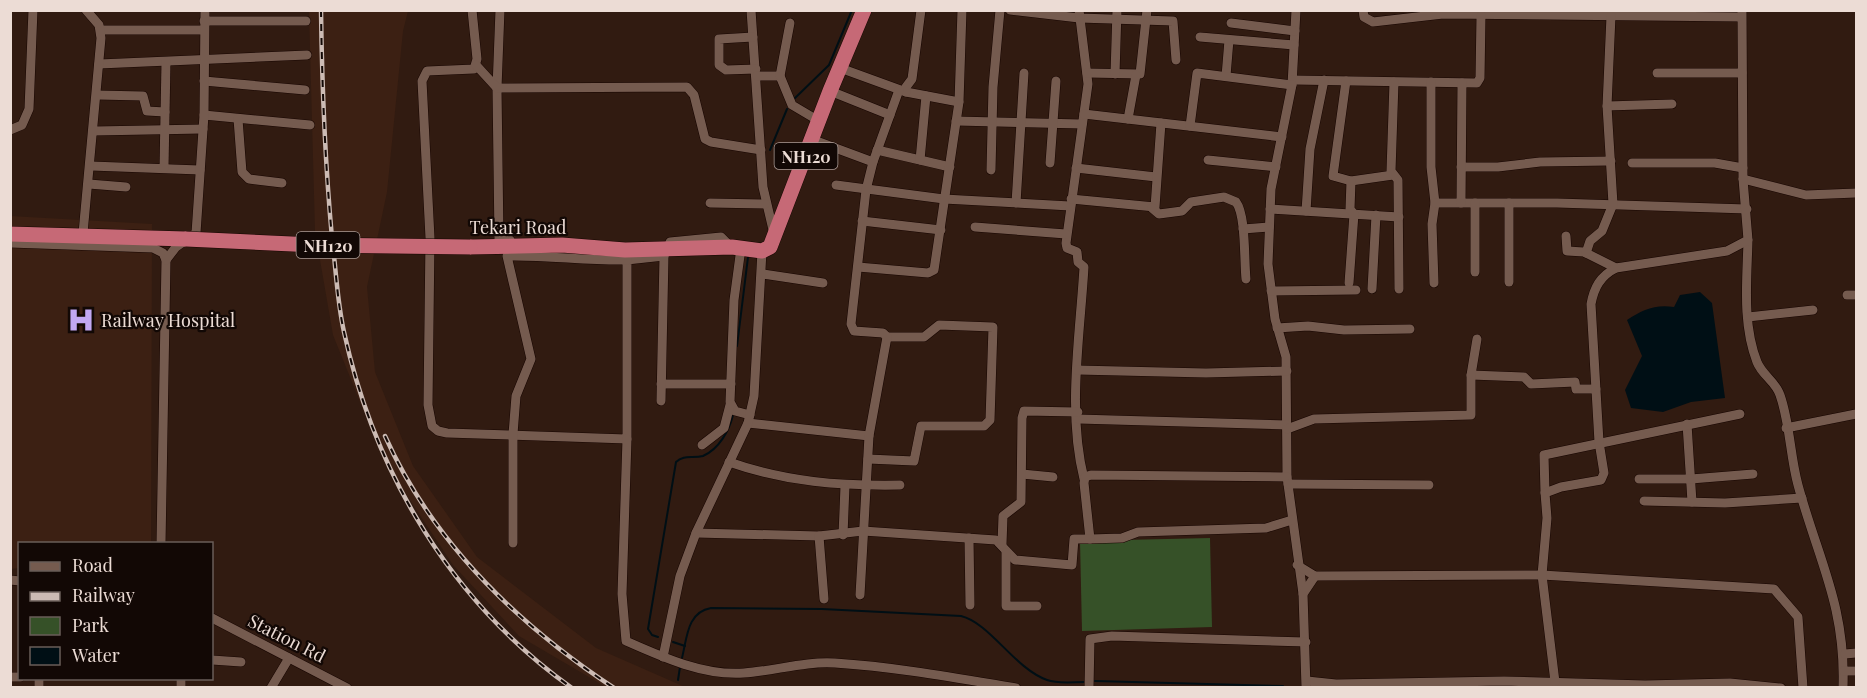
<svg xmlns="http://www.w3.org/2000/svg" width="1867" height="698" viewBox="0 0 1867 698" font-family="'Playfair Display',serif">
<rect width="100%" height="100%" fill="#311b11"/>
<g fill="#3c2013">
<polygon points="309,11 408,11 403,31 387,192 367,287 375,372 413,466 477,557 596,648 685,687 606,687 519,636 453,565 384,461 333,335 315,231"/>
<polygon points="10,216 152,224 151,543 20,544 19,568 11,569"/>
</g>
<polygon fill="#365128" points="1210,538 1212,627 1082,631 1080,541"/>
<path fill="#000f15" d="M1700,292L1712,303L1725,398L1691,402L1663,412L1631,408L1625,390L1642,356L1627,320C1642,310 1655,304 1674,307L1680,295Z"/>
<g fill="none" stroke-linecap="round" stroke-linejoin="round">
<g stroke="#000f15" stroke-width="2">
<polyline points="794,99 829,65 852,10"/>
<polyline points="770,150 787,109"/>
<polyline points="737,346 748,257"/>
<path d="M658,637L652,635L648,629L676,462C684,454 693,459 703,456C719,449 729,431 733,415"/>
<polyline points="673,642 685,646"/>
<path d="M682,658C687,638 687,612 711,608L822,609L961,616C990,623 1014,668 1047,680C1058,684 1072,682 1084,682"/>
<polyline points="678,680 680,667"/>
<polyline points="1095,681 1283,686"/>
</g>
<defs>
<g id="minor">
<polyline points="472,10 477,59 474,69 427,71 422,81 430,238 428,405 432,426 438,431 447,433 627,439 627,260 664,256"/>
<polyline points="500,10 497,88 499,240 510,240"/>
<polyline points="751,10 763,187 774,234"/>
<polyline points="1010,10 1079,18 1173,21 1176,60"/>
<path d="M1079,10L1088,84L1066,243L1067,248L1077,252L1078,262L1084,267C1080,336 1067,412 1084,479"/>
<polyline points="1296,10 1292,85 1271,189 1268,264 1275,319 1286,357 1287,477 1303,594"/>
<polyline points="1363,10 1364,17 1373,22 1443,14 1741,17"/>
<polyline points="204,21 306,21"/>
<polyline points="1231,23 1295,31"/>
<polyline points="101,30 204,30"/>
<polyline points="753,37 719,39 719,65 726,70 756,69"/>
<polyline points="1200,37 1294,45"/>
<polyline points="99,64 307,55"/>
<polyline points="476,65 497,88 687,87 694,95 705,139 711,142 761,150"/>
<polyline points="840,68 906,92 959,102"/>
<polyline points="1087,73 1140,74 1147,10"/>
<polyline points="1657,73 1742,73"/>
<polyline points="1115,74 1117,10"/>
<polyline points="757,76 780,76 792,105 819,121"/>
<polyline points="780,76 790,23"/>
<polyline points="1226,76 1229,40"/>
<polyline points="1293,80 1477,83 1480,78 1481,16"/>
<polyline points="204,81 305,90"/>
<polyline points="1346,81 1333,176 1351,181 1393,175"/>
<polyline points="1394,82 1391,171 1398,180 1399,289"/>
<polyline points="1431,82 1431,167 1435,203 1432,224 1434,283"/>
<polyline points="830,91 890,115"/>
<polyline points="906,92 906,87 912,79 921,10"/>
<polyline points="97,95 143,96 147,111 165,112"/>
<polyline points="1607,106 1672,104"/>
<polyline points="1084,114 1282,137"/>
<polyline points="204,115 310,125"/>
<polyline points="238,119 242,172 249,179 282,183"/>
<polyline points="1128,119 1136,75"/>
<polyline points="956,121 1082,124"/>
<polyline points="1190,126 1197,73 1292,85"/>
<polyline points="10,130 22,125 29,109 33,10"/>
<polyline points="94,131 203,129"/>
<polyline points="811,139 873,162"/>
<polyline points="877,150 950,167"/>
<polyline points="920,160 926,96"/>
<polyline points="1208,160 1276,167"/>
<polyline points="1050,163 1056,81"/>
<polyline points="1632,163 1715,163 1743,168"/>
<polyline points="91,166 200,170"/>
<polyline points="1461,167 1498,167 1540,162 1611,161"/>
<polyline points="164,168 166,62"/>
<polyline points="1076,168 1156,177"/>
<polyline points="991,170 993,87 1000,10"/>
<polyline points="1743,179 1806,195 1856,193"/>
<polyline points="89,184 126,187"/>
<polyline points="836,185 944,199 1070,206"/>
<polyline points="1071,199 1155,207 1161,123"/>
<polyline points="710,203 765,204"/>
<polyline points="1016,203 1024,73"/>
<polyline points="1435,203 1557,203 1747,209"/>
<polyline points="1461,203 1462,83"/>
<polyline points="1475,203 1475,272"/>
<polyline points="1509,203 1509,282"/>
<path d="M1152,208L1159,214L1182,211L1191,202L1224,197L1236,202C1246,215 1244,260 1246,279"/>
<polyline points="1270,209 1399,217"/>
<polyline points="1306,211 1310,149 1324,80"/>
<polyline points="862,221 941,230"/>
<polyline points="975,227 1066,234"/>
<polyline points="1243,229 1269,227"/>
<polyline points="83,233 101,38 99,25 86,10"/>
<polyline points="1566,236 1567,251 1584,252 1616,268"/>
<path d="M1748,240C1747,280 1742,324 1757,362C1762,375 1776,382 1780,395C1790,423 1790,456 1798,485C1818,559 1846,606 1843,688"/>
<polyline points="670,242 721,237 731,247"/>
<polyline points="10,243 153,248 163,253 166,260 161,544"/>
<polyline points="741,248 734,300 730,402 735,411 750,415"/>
<polyline points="1586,253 1590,241 1602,231 1613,204 1607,106 1611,16"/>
<polyline points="166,260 176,247 196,233 204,115 205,10"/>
<polyline points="858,267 928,273 934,270 959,102 962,10"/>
<polyline points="763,274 823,283"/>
<polyline points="1349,283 1354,214 1350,209 1351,181"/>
<polyline points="1372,289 1376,215"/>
<polyline points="1271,291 1356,290"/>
<polyline points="1847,295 1856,295"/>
<polyline points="1748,317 1813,310"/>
<polyline points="1277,328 1308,326 1344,330 1410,329"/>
<polyline points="1077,370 1206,373 1287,371"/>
<polyline points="1471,375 1524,377 1531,384 1575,382 1576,389 1596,389"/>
<polyline points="661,384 731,384"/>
<polyline points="661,401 664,256"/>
<polyline points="1078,419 1287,425"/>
<polyline points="748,423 869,436"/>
<polyline points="1687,424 1692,502"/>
<polyline points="1786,428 1856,414"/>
<polyline points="1287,429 1314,419 1471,415 1471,375 1477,339"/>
<path d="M627,439L622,594L626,641C662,657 704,676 744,673C774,671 805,661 835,663C896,667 956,678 1016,688"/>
<polyline points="702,445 724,428 730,405"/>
<polyline points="868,459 914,461 921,426 984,426 990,420 993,327 939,325 924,337 887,337"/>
<path d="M729,462C786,482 840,486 900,485"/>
<polyline points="1022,474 1053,477"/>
<polyline points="1287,477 1091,475 1085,477 1084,483 1090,539 1122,538 1138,532 1266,528 1292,520"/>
<polyline points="1639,479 1691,479 1753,474"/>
<polyline points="1288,484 1429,485"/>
<polyline points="1545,493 1544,455 1740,414"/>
<polyline points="1644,501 1725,503 1802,498"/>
<polyline points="696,533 819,536 863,531 996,540 1015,560 1072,565 1074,539 1090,539"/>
<polyline points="843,535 845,486"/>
<polyline points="819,536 824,599"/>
<polyline points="969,538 970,605"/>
<path d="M513,543V434L516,396L531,359L507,256C547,255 587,261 627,260"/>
<polyline points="1002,544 1003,516 1021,502 1022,418 1024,411 1078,412"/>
<polyline points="1006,553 1006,606 1037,606"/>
<polyline points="1297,565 1315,576 1542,575 1774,589 1798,617 1803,688"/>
<polyline points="10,580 20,581"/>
<polyline points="860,595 869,436 887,337 883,333 854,331 851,324 866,190 873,162 899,90"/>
<polyline points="212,618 347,688"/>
<polyline points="1845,654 1856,653"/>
<polyline points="663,657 680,576 696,533 748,423 754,396 762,251"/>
<polyline points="212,660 241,662"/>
<polyline points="1844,671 1856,671"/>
<polyline points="10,677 20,677"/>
<polyline points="181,678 181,688"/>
<polyline points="1307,681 1336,684 1504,681 1645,685 1730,683 1781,688"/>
<path d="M1555,682L1542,575L1547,518L1545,493L1561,487L1601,480L1604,473L1599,442L1591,304C1594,288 1600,276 1616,268L1727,251L1748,240L1743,179L1742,10"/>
<polyline points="1306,687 1303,594 1315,576"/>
<polyline points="39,688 39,678"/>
<polyline points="271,688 289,658"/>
<polyline points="1089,688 1090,639 1112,636 1306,642"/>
</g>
<g id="highway">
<polyline points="10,234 186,239"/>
<polyline points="470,247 562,245 625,250 732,247 762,251 770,247 830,91 864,10"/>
</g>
</defs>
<use href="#minor" stroke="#170500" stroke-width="10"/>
<use href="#highway" stroke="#170500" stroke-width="16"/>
<use href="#minor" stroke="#755b4f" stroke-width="9"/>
<use href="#highway" stroke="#c66976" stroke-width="15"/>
<defs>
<g id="rail">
<path d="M321,10C322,87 325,162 332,238C336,269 337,301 344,332C375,474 452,603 572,688"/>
<path d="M385,436C433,543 517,624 614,688"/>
</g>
</defs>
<use href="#rail" stroke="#ccbbb4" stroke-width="4.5"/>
<use href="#rail" stroke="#120805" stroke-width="2" stroke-dasharray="7" stroke-linecap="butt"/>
<defs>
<polyline id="highway-bridge" points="186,239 314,245 470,247"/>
</defs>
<use href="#highway-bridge" stroke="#170500" stroke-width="16" stroke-linecap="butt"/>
<use href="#highway-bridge" stroke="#c66976" stroke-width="15"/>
</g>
<defs>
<symbol id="hospital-bare" viewBox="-9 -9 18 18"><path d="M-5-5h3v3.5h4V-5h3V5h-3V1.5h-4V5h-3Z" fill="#c2a8f3" stroke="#120805" stroke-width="2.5" paint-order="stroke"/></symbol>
</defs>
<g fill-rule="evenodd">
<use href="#hospital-bare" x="62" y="301" width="38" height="38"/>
</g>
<g text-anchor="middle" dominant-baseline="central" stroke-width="4.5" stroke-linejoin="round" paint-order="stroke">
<g fill="#120805" stroke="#ab9c97" stroke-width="1.5">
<rect x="774.5" y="143" width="63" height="26" rx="4.5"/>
<rect x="296.5" y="232" width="63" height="26" rx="4.5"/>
</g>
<g font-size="16" font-weight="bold" fill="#ecdcd5">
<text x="806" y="156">NH120</text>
<text x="328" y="245">NH120</text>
</g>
<g font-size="18" fill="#ecdcd5" stroke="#120805">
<text x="518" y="227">Tekari Road</text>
<text transform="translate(287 638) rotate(27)">Station Rd</text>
</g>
<g font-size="18" fill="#ecdcd5" stroke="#120805" text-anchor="start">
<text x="101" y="320">Railway Hospital</text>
</g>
</g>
<rect width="1867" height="698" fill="none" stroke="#ecdcd5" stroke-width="24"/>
<rect x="18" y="542" width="195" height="138" fill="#120805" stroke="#695d58" stroke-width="1.5"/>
<rect x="30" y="562" width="30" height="9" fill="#755b4f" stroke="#695d58" stroke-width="1.5"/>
<text x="72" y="572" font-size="18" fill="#ecdcd5">Road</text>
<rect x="30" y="592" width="30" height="9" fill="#ccbbb4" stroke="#695d58" stroke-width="1.5"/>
<text x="72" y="602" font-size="18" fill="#ecdcd5">Railway</text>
<rect x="30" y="617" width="30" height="18" fill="#365128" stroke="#695d58" stroke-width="1.5"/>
<text x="72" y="632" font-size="18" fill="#ecdcd5">Park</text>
<rect x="30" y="647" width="30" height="18" fill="#000f15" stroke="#695d58" stroke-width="1.5"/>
<text x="72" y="662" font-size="18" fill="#ecdcd5">Water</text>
</svg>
